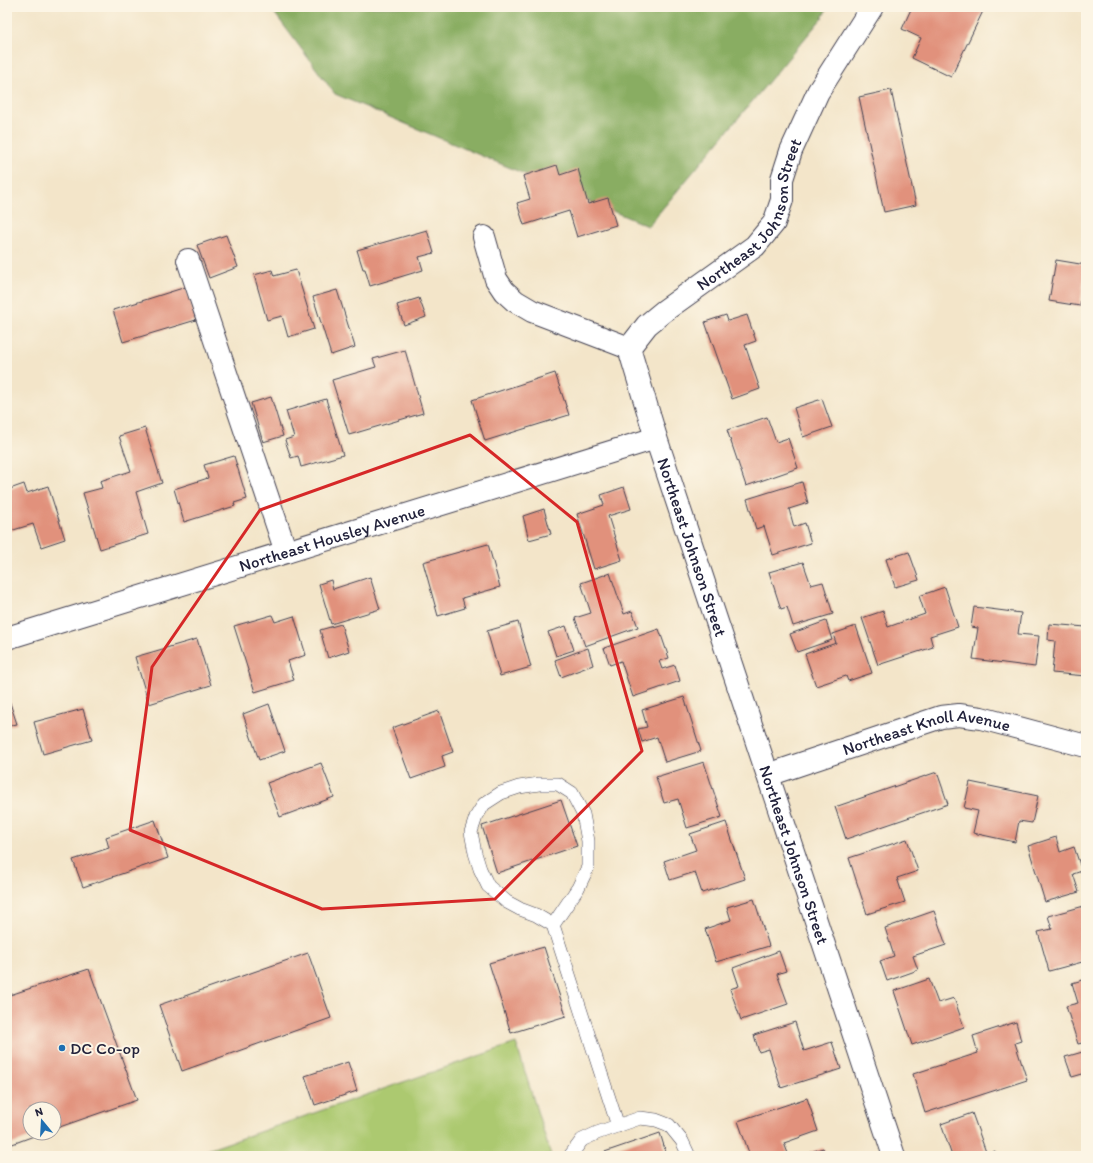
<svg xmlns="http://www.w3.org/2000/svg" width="1093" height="1163" viewBox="0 0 1093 1163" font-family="Itim,sans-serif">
<rect width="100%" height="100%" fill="#fcf5e5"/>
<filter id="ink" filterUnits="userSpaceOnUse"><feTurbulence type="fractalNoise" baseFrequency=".025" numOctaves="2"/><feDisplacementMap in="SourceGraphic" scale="8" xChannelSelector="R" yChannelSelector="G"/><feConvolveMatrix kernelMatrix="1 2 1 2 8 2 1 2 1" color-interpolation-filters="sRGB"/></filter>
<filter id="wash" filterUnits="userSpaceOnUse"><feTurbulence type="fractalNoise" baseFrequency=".012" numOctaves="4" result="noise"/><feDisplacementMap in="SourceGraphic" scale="16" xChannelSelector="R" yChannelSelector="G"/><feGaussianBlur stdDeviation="0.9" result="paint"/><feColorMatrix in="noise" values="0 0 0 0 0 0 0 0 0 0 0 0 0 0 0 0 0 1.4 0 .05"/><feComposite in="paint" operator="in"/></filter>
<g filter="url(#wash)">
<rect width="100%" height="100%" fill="#f3e5c9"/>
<polygon fill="#acc970" stroke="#677656" points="516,1043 551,1156 190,1156"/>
<polygon fill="#89ad62" stroke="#56684e" points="270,7 828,7 822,18 648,226 335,94"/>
<g id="blocks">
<g fill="#e1917c">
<polygon points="912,7 985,7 951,77 912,58 921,38 902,29"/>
<polygon points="891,90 916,205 884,212 859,97"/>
<polygon points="557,165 560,175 578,169 588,204 608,198 616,225 577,237 569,211 524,225 517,203 530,199 523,176"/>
<polygon points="427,230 434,253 419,257 423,270 370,286 365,269 363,269 357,250"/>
<polygon points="226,235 238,267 209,278 197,245"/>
<polygon points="1056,260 1086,265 1080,306 1049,301"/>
<polygon points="272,270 274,276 296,270 314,329 288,337 282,316 267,320 254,275"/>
<polygon points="186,287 196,320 123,342 113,310"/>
<polygon points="337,290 355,347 331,355 313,297"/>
<polygon points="419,298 426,317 404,325 397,305"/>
<polygon points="726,315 728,321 747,315 756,341 745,345 760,389 732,399 705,322"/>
<polygon points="405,350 423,413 349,435 332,380 376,367 373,359"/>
<polygon points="555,373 569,415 485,441 472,400"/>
<polygon points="271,397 283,436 263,442 251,403"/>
<polygon points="326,399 343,455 301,467 298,456 291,458 285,440 294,437 286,411"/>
<polygon points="822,399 832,427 803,437 794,408"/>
<polygon points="767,417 776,442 788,438 798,468 746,486 727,430"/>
<polygon points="145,428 162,483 136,492 148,534 100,549 83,493 102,488 100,481 131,471 119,436"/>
<polygon points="234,456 247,499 234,503 235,506 184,522 174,489 208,478 204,465"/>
<polygon points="802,482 808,503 789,509 794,527 805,523 811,543 773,555 764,526 756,529 747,499"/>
<polygon points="24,484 27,493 48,486 65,539 41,547 33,524 7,532 7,490"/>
<polygon points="624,487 631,509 608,516 622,560 594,569 577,514 604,505 601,495"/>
<polygon points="544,509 551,534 529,540 523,516"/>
<polygon points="488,544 500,587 462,598 465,608 438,616 423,562"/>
<polygon points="909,552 919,580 895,587 886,559"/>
<polygon points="803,562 811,585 823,582 833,614 793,626 787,607 781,609 769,572"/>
<polygon points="610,573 624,614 632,611 638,627 585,646 575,618 591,613 581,583"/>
<polygon points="370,577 380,609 331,624 319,584 331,580 333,589"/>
<polygon points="945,587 958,627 930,636 933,647 878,665 862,618 883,611 888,627 925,614 919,596"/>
<polygon points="974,607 1021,613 1018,634 1039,636 1035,667 973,659 978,628 971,627"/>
<polygon points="272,615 275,622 294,616 306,655 288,661 294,680 255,692 234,626"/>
<polygon points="826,621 832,640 797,652 790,634"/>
<polygon points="518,622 531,667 500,676 487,631"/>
<polygon points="341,624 349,651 328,658 320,630"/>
<polygon points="1049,624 1086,627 1086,676 1052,673 1055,641 1048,640"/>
<polygon points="566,626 574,650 556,656 548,632"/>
<polygon points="856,626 872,673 848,681 846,676 816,686 805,654 836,643 833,634"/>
<polygon points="659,629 669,658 659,661 662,669 675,665 680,681 633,697 621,661 610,665 604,648"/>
<polygon points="197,639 211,685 149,704 135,657"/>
<polygon points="588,648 593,665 561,677 555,660"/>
<polygon points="7,697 8,697 17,724 7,726"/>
<polygon points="684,697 701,751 665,762 657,737 642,742 638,729 647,727 642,710"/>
<polygon points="269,704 285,751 259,760 243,714"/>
<polygon points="83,709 92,740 43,754 34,722"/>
<polygon points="439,711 453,752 442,756 445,767 411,779 392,728"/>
<polygon points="704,762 722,817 687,828 678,799 664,803 656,777"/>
<polygon points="321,763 334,797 280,817 267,783"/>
<polygon points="937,772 948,804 846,839 835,807"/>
<polygon points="970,782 1038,796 1032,823 1019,821 1015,842 973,833 978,811 964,808"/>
<polygon points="561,800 577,846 497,873 482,826"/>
<polygon points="155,820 168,858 83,887 73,860 109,848 106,837"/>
<polygon points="726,822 745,879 702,893 695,872 670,880 664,861 696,850 690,834"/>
<polygon points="1056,837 1060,852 1074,847 1082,871 1073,874 1079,892 1045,902 1028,846"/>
<polygon points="907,839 918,871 897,878 905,902 867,914 849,858"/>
<polygon points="754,899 769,946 716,962 705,929 731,920 727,907"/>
<polygon points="1084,906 1086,915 1086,961 1049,971 1038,932 1052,929 1048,916"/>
<polygon points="934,911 946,945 913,956 918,970 887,981 880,961 894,956 885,928"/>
<polygon points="544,947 566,1016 511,1033 489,963"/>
<polygon points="779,951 786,971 777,974 788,1004 741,1020 730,989 739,986 733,968"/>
<polygon points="308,953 331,1018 182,1071 159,1005"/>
<polygon points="89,969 137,1100 54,1129 54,1109 30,1109 30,1133 42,1133 7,1146 7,996"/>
<polygon points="929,979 938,1003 954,998 964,1027 912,1045 894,991"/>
<polygon points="1086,979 1086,1042 1078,1044 1066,1006 1078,1003 1072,983"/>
<polygon points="795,1022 804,1051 832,1042 841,1069 781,1088 769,1049 759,1052 754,1035"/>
<polygon points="1016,1022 1021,1041 1015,1043 1027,1080 925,1113 913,1074 978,1053 973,1036"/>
<polygon points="1086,1051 1086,1073 1072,1077 1065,1057"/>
<polygon points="348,1062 357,1091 315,1105 305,1076"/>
<polygon points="807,1098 818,1131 784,1143 789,1156 750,1156 738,1121"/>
<polygon points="972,1113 987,1155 995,1151 996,1156 952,1156 941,1124"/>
<polygon points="660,1133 667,1156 593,1156"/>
<polygon points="823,1148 826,1156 799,1156"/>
</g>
</g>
</g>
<g filter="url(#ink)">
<use href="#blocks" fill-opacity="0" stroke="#413f50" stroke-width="1"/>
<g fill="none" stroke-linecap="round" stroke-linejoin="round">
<defs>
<g id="service">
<polyline points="553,925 536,915 520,909 507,902 488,886 480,869 475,853 471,832 476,817 484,804 501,793 519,787 539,784 558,784 572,793 583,814 588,841 588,867 578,888 553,925 618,1126"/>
<polyline points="570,1156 582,1140 597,1133 640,1118 656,1120 669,1125 682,1141 689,1156"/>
</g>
<g id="minor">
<polyline points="484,237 496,279 504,291 515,301 532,311 629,348"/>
<polyline points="188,260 286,552"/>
<path id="s1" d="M629,348L656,438L894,1156"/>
<path id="s2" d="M629,348L647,325L664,311L755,246L774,223L782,200V179L791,151L818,92L872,7"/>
<path id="s3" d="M7,638L656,438"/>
<path id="s4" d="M768,775L941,717L959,715L981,718L1086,746"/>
</g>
</defs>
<use href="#service" stroke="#413f50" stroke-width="14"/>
<use href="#minor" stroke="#413f50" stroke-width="24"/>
<use href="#service" stroke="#fff" stroke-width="13"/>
<use href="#minor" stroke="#fff" stroke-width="22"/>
</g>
</g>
<path fill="none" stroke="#d62828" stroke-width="3" stroke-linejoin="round" d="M470,435L577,522L642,751L495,899L322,909L130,830L152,667L260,510Z"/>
<circle fill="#1f6fb2" stroke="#fcf5e5" stroke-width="1.5" cx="62" cy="1048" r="4"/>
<g text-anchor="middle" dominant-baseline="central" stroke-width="4" stroke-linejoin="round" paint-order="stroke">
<g font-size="17" fill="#22223b" stroke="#fcf5e5">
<text stroke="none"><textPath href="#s2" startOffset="187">Northeast Johnson Street</textPath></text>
<text stroke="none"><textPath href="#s3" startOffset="340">Northeast Housley Avenue</textPath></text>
<text stroke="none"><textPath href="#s1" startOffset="209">Northeast Johnson Street</textPath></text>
<text stroke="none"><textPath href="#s4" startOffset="166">Northeast Knoll Avenue</textPath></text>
<text stroke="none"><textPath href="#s1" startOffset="533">Northeast Johnson Street</textPath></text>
</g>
<g font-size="17" fill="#22223b" stroke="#fcf5e5" text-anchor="start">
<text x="70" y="1048">DC Co-op</text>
</g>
</g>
<rect width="1093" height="1163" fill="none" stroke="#fcf5e5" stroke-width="24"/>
<g transform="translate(42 1121) rotate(342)"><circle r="19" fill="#fcf5e5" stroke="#a5a1a1"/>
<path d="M0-3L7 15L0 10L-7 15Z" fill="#1f6fb2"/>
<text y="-6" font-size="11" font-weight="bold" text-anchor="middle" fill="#22223b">N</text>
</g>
</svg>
